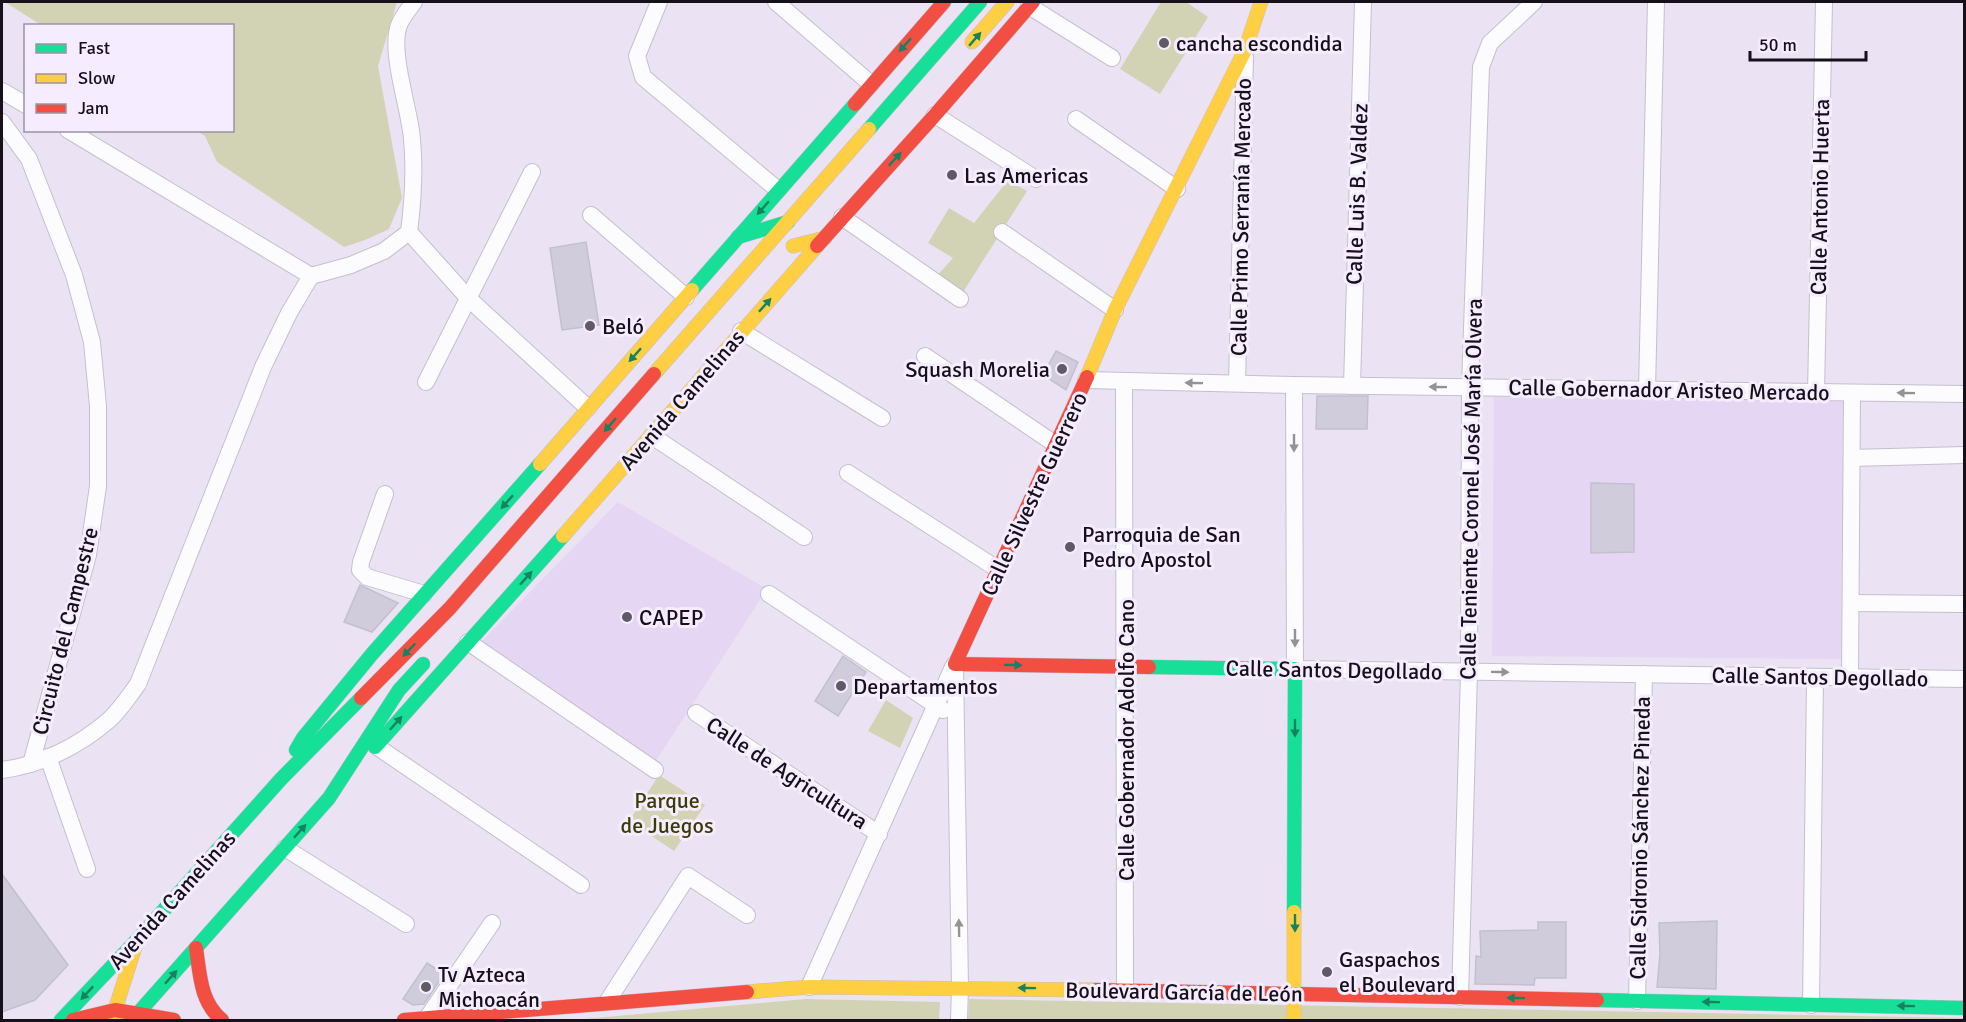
<svg xmlns="http://www.w3.org/2000/svg" width="1966" height="1022" viewBox="0 0 1966 1022" font-family="Signika,sans-serif">
<rect width="100%" height="100%" fill="#ebe3f4"/>
<g fill="#e5d7f3">
<polygon points="1494,397 1843,400 1841,659 1492,656"/>
<polygon points="618,502 767,589 654,764 477,646"/>
</g>
<g fill="#d2d2b4">
<polygon points="5,2 397,2 378,66 402,198 389,229 365,240 344,247 217,162 205,136 197,131 232,130 232,26 41,25"/>
<polygon points="1161,2 1186,2 1208,17 1160,94 1120,69"/>
<polygon points="1008,180 1027,191 960,297 934,279 953,258 928,243 949,208 974,223"/>
<polygon points="2,354 3,520 2,544"/>
<polygon points="886,700 913,718 900,748 868,731"/>
<polygon points="659,775 705,805 674,851 629,821"/>
<polygon points="806,999 940,1002 939,1020 573,1020"/>
<polygon points="969,999 1964,1018 1964,1020 968,1020"/>
</g>
<g fill="#d1ccdc" stroke="#c3c0cd" stroke-width="1.5">
<polygon points="586,242 599,325 562,330 550,248"/>
<polygon points="1056,351 1078,362 1066,390 1043,375"/>
<polygon points="1317,396 1368,396 1367,429 1316,429"/>
<polygon points="1591,483 1634,484 1634,552 1591,553"/>
<polygon points="360,585 398,603 372,632 344,622"/>
<polygon points="843,656 866,672 838,716 815,701"/>
<polygon points="2,874 68,965 35,1000 2,1012"/>
<polygon points="1717,921 1716,989 1657,987 1660,954 1659,923"/>
<polygon points="1538,922 1566,922 1566,978 1535,978 1534,985 1475,984 1476,956 1481,957 1480,931 1538,930"/>
<polygon points="427,963 444,974 424,1004 413,1005 403,999"/>
</g>
<g fill="none" stroke-linecap="round" stroke-linejoin="round">
<defs>
<g id="street">
<polyline points="659,2 637,56 643,77 778,190"/>
<polyline points="776,2 871,84"/>
<polyline points="1029,6 1112,58"/>
<polyline points="2,91 26,105"/>
<polyline points="935,115 1036,179"/>
<polyline points="1076,119 1177,189"/>
<polyline points="2,122 29,159 74,275 92,342 98,406 98,486 88,555 31,764"/>
<polyline points="68,130 311,276"/>
<polyline points="591,215 686,297"/>
<polyline points="842,217 960,299"/>
<polyline points="409,232 469,299 588,408"/>
<polyline points="1002,232 1115,310"/>
<polyline points="741,331 882,418"/>
<polyline points="925,356 1055,444"/>
<polyline points="1086,380 1294,385 1964,394"/>
<polyline points="426,382 532,172"/>
<polyline points="1124,382 1125,990"/>
<polyline points="1237,383 1245,57"/>
<polyline points="1294,385 1295,669 1964,679"/>
<polyline points="1352,386 1363,2"/>
<polyline points="1647,390 1656,2"/>
<polyline points="1816,392 1824,2"/>
<polyline points="652,436 804,537"/>
<polyline points="1852,458 1964,455"/>
<polyline points="848,473 999,570"/>
<polyline points="385,494 361,562 360,570 367,577 424,594"/>
<polyline points="769,594 943,710"/>
<polyline points="1851,603 1964,604"/>
<polyline points="468,642 655,770"/>
<polyline points="955,664 960,987 959,1020"/>
<polyline points="1850,677 1852,393"/>
<polyline points="696,713 879,834"/>
<polyline points="376,746 581,885"/>
<polyline points="48,757 87,869"/>
<path d="M2,770C41,765 79,746 109,720C120,710 129,696 138,684L263,367L289,313L311,276L351,265L384,251L409,232C413,201 415,170 412,139C410,110 389,52 399,25C402,17 409,9 414,2"/>
<polyline points="285,848 406,924"/>
<polyline points="809,987 953,667"/>
<polyline points="1460,997 1469,672 1470,387 1481,67 1490,43 1534,2"/>
<polyline points="1637,1001 1644,674"/>
<polyline points="607,1002 688,876 747,915"/>
<polyline points="1811,1005 1815,677"/>
<polyline points="427,1018 492,923"/>
</g>
<g id="fast">
<polyline points="869,129 980,2"/>
<polyline points="738,237 788,222"/>
<polyline points="692,290 855,104"/>
<polyline points="1149,667 1295,669 1294,912"/>
<polyline points="375,747 563,536"/>
<polyline points="296,750 303,738 372,654 540,464"/>
<polyline points="1597,1000 1964,1008"/>
<polyline points="61,1020 137,940 281,779 361,698"/>
<polyline points="132,1020 329,798 399,690 423,664"/>
</g>
<g id="slow">
<polyline points="972,42 1007,2"/>
<polyline points="793,246 825,238"/>
<polyline points="654,374 869,129"/>
<polyline points="1087,377 1115,310 1245,50 1261,2"/>
<polyline points="540,464 692,290"/>
<polyline points="563,536 817,246"/>
<polyline points="747,992 809,987 1096,990"/>
<polyline points="114,1020 115,1010 135,947"/>
<polyline points="1294,1020 1294,912"/>
</g>
<g id="jam">
<polyline points="855,104 944,2"/>
<polyline points="817,246 935,115 1033,2"/>
<polyline points="1087,377 955,664 1149,667"/>
<polyline points="361,698 450,608 654,374"/>
<path d="M196,948C200,974 200,1002 222,1020"/>
<polyline points="1096,990 1597,1000"/>
<polyline points="73,1020 115,1010 174,1020"/>
<polyline points="404,1020 747,992"/>
</g>
</defs>
<use href="#street" stroke="#c5bfcd" stroke-width="18"/>
<use href="#fast" stroke="#c5bfcd" stroke-width="15"/>
<use href="#slow" stroke="#c5bfcd" stroke-width="15"/>
<use href="#jam" stroke="#c5bfcd" stroke-width="15"/>
<use href="#street" stroke="#fcfbfd" stroke-width="16"/>
<use href="#fast" stroke="#16e098" stroke-width="14"/>
<use href="#slow" stroke="#ffcf43" stroke-width="14"/>
<use href="#jam" stroke="#f24e42" stroke-width="14"/>
</g>
<defs><path id="oneway-solid" d="M-6-.8H1V-3.2L6.5 0L1 3.2V.8H-6Z" transform="scale(1.5)"/></defs>
<g fill="#16825f">
<use href="#oneway-solid" transform="translate(975 39) rotate(-49)"/>
<use href="#oneway-solid" transform="translate(905 45) rotate(132)"/>
<use href="#oneway-solid" transform="translate(895 159) rotate(-47)"/>
<use href="#oneway-solid" transform="translate(763 208) rotate(131)"/>
<use href="#oneway-solid" transform="translate(765 305) rotate(-48)"/>
<use href="#oneway-solid" transform="translate(635 355) rotate(132)"/>
<use href="#oneway-solid" transform="translate(610 425) rotate(131)"/>
<use href="#oneway-solid" transform="translate(507 502) rotate(132)"/>
<use href="#oneway-solid" transform="translate(526 578) rotate(-48)"/>
<use href="#oneway-solid" transform="translate(409 650) rotate(134)"/>
<use href="#oneway-solid" transform="translate(1013 665) rotate(1)"/>
<use href="#oneway-solid" transform="translate(396 723) rotate(-48)"/>
<use href="#oneway-solid" transform="translate(1295 728) rotate(90)"/>
<use href="#oneway-solid" transform="translate(300 831) rotate(-48)"/>
<use href="#oneway-solid" transform="translate(1295 923) rotate(90)"/>
<use href="#oneway-solid" transform="translate(171 977) rotate(-48)"/>
<use href="#oneway-solid" transform="translate(1027 988) rotate(-179)"/>
<use href="#oneway-solid" transform="translate(87 993) rotate(133)"/>
<use href="#oneway-solid" transform="translate(1516 998) rotate(-179)"/>
<use href="#oneway-solid" transform="translate(1711 1002) rotate(-179)"/>
<use href="#oneway-solid" transform="translate(1906 1006) rotate(-179)"/>
</g>
<g fill="#949197">
<use href="#oneway-solid" transform="translate(1194 383) rotate(-179)"/>
<use href="#oneway-solid" transform="translate(1438 387) rotate(-179)"/>
<use href="#oneway-solid" transform="translate(1906 393) rotate(-179)"/>
<use href="#oneway-solid" transform="translate(1294 443) rotate(90)"/>
<use href="#oneway-solid" transform="translate(1295 638) rotate(90)"/>
<use href="#oneway-solid" transform="translate(1500 672) rotate(1)"/>
<use href="#oneway-solid" transform="translate(959 928) rotate(-91)"/>
</g>
<g fill="#605a66" stroke="#f5ecff" stroke-width="2">
<circle cx="1164" cy="43" r="6"/>
<circle cx="952" cy="175" r="6"/>
<circle cx="590" cy="326" r="6"/>
<circle cx="1062" cy="369" r="6"/>
<circle cx="1070" cy="547" r="6"/>
<circle cx="627" cy="617" r="6"/>
<circle cx="841" cy="686" r="6"/>
<circle cx="1327" cy="972" r="6"/>
<circle cx="426" cy="987" r="6"/>
</g>
<g text-anchor="middle" dominant-baseline="central" stroke-width="6" stroke-linejoin="round" paint-order="stroke">
<g font-size="22" fill="#15101a" stroke="#f5ecff" text-anchor="start">
<text x="1176" y="43">cancha escondida</text>
<text x="964" y="175">Las Americas</text>
<text x="602" y="326">Beló</text>
<text x="1050" y="369" text-anchor="end">Squash Morelia</text>
<text x="1082" y="534">Parroquia de San<tspan x="1082" dy="25">Pedro Apostol</tspan></text>
<text x="639" y="617">CAPEP</text>
<text x="853" y="686">Departamentos</text>
<text x="1339" y="959">Gaspachos<tspan x="1339" dy="25">el Boulevard</tspan></text>
<text x="438" y="974">Tv Azteca<tspan x="438" dy="25">Michoacán</tspan></text>
</g>
<g font-size="22" fill="#15101a" stroke="#f5ecff">
<text transform="translate(1357 194) rotate(-88)">Calle Luis B. Valdez</text>
<text transform="translate(1820 197) rotate(-89)">Calle Antonio Huerta</text>
<text transform="translate(1241 217) rotate(-89)">Calle Primo Serranía Mercado</text>
<text transform="translate(1669 390) rotate(1)">Calle Gobernador Aristeo Mercado</text>
<text transform="translate(682 400) rotate(-49)">Avenida Camelinas</text>
<text transform="translate(1471 489) rotate(-89)">Calle Teniente Coronel José María Olvera</text>
<text transform="translate(1034 494) rotate(-65)">Calle Silvestre Guerrero</text>
<text transform="translate(65 631) rotate(-76)">Circuito del Campestre</text>
<text transform="translate(1334 670) rotate(1)">Calle Santos Degollado</text>
<text transform="translate(1820 677) rotate(1)">Calle Santos Degollado</text>
<text transform="translate(1126 740) rotate(-90)">Calle Gobernador Adolfo Cano</text>
<text transform="translate(787 773) rotate(33)">Calle de Agricultura</text>
<text transform="translate(1640 838) rotate(-89)">Calle Sidronio Sánchez Pineda</text>
<text transform="translate(172 900) rotate(-48)">Avenida Camelinas</text>
<text transform="translate(1184 992) rotate(1)">Boulevard García de León</text>
</g>
<g font-size="22" fill="#393c04" stroke="#f5ecff">
<text x="667" y="800">Parque<tspan x="667" dy="25">de Juegos</tspan></text>
</g>
</g>
<rect width="1966" height="1022" fill="none" stroke="#15101a" stroke-width="6"/>
<rect x="24" y="24" width="210" height="108" fill="#f5ecff" stroke="#9b94a3" stroke-width="1.5"/>
<rect x="36" y="44" width="30" height="9" fill="#16e098" stroke="#9b94a3" stroke-width="1.5"/>
<text x="78" y="54" font-size="18" fill="#15101a">Fast</text>
<rect x="36" y="74" width="30" height="9" fill="#ffcf43" stroke="#9b94a3" stroke-width="1.5"/>
<text x="78" y="84" font-size="18" fill="#15101a">Slow</text>
<rect x="36" y="104" width="30" height="9" fill="#f24e42" stroke="#9b94a3" stroke-width="1.5"/>
<text x="78" y="114" font-size="18" fill="#15101a">Jam</text>
<path d="M1750 51v9h116v-9" fill="none" stroke="#15101a" stroke-width="3"/>
<text x="1759" y="51" font-size="18" fill="#15101a" stroke="#f5ecff" stroke-width="4.5" paint-order="stroke">50 m</text>
</svg>
